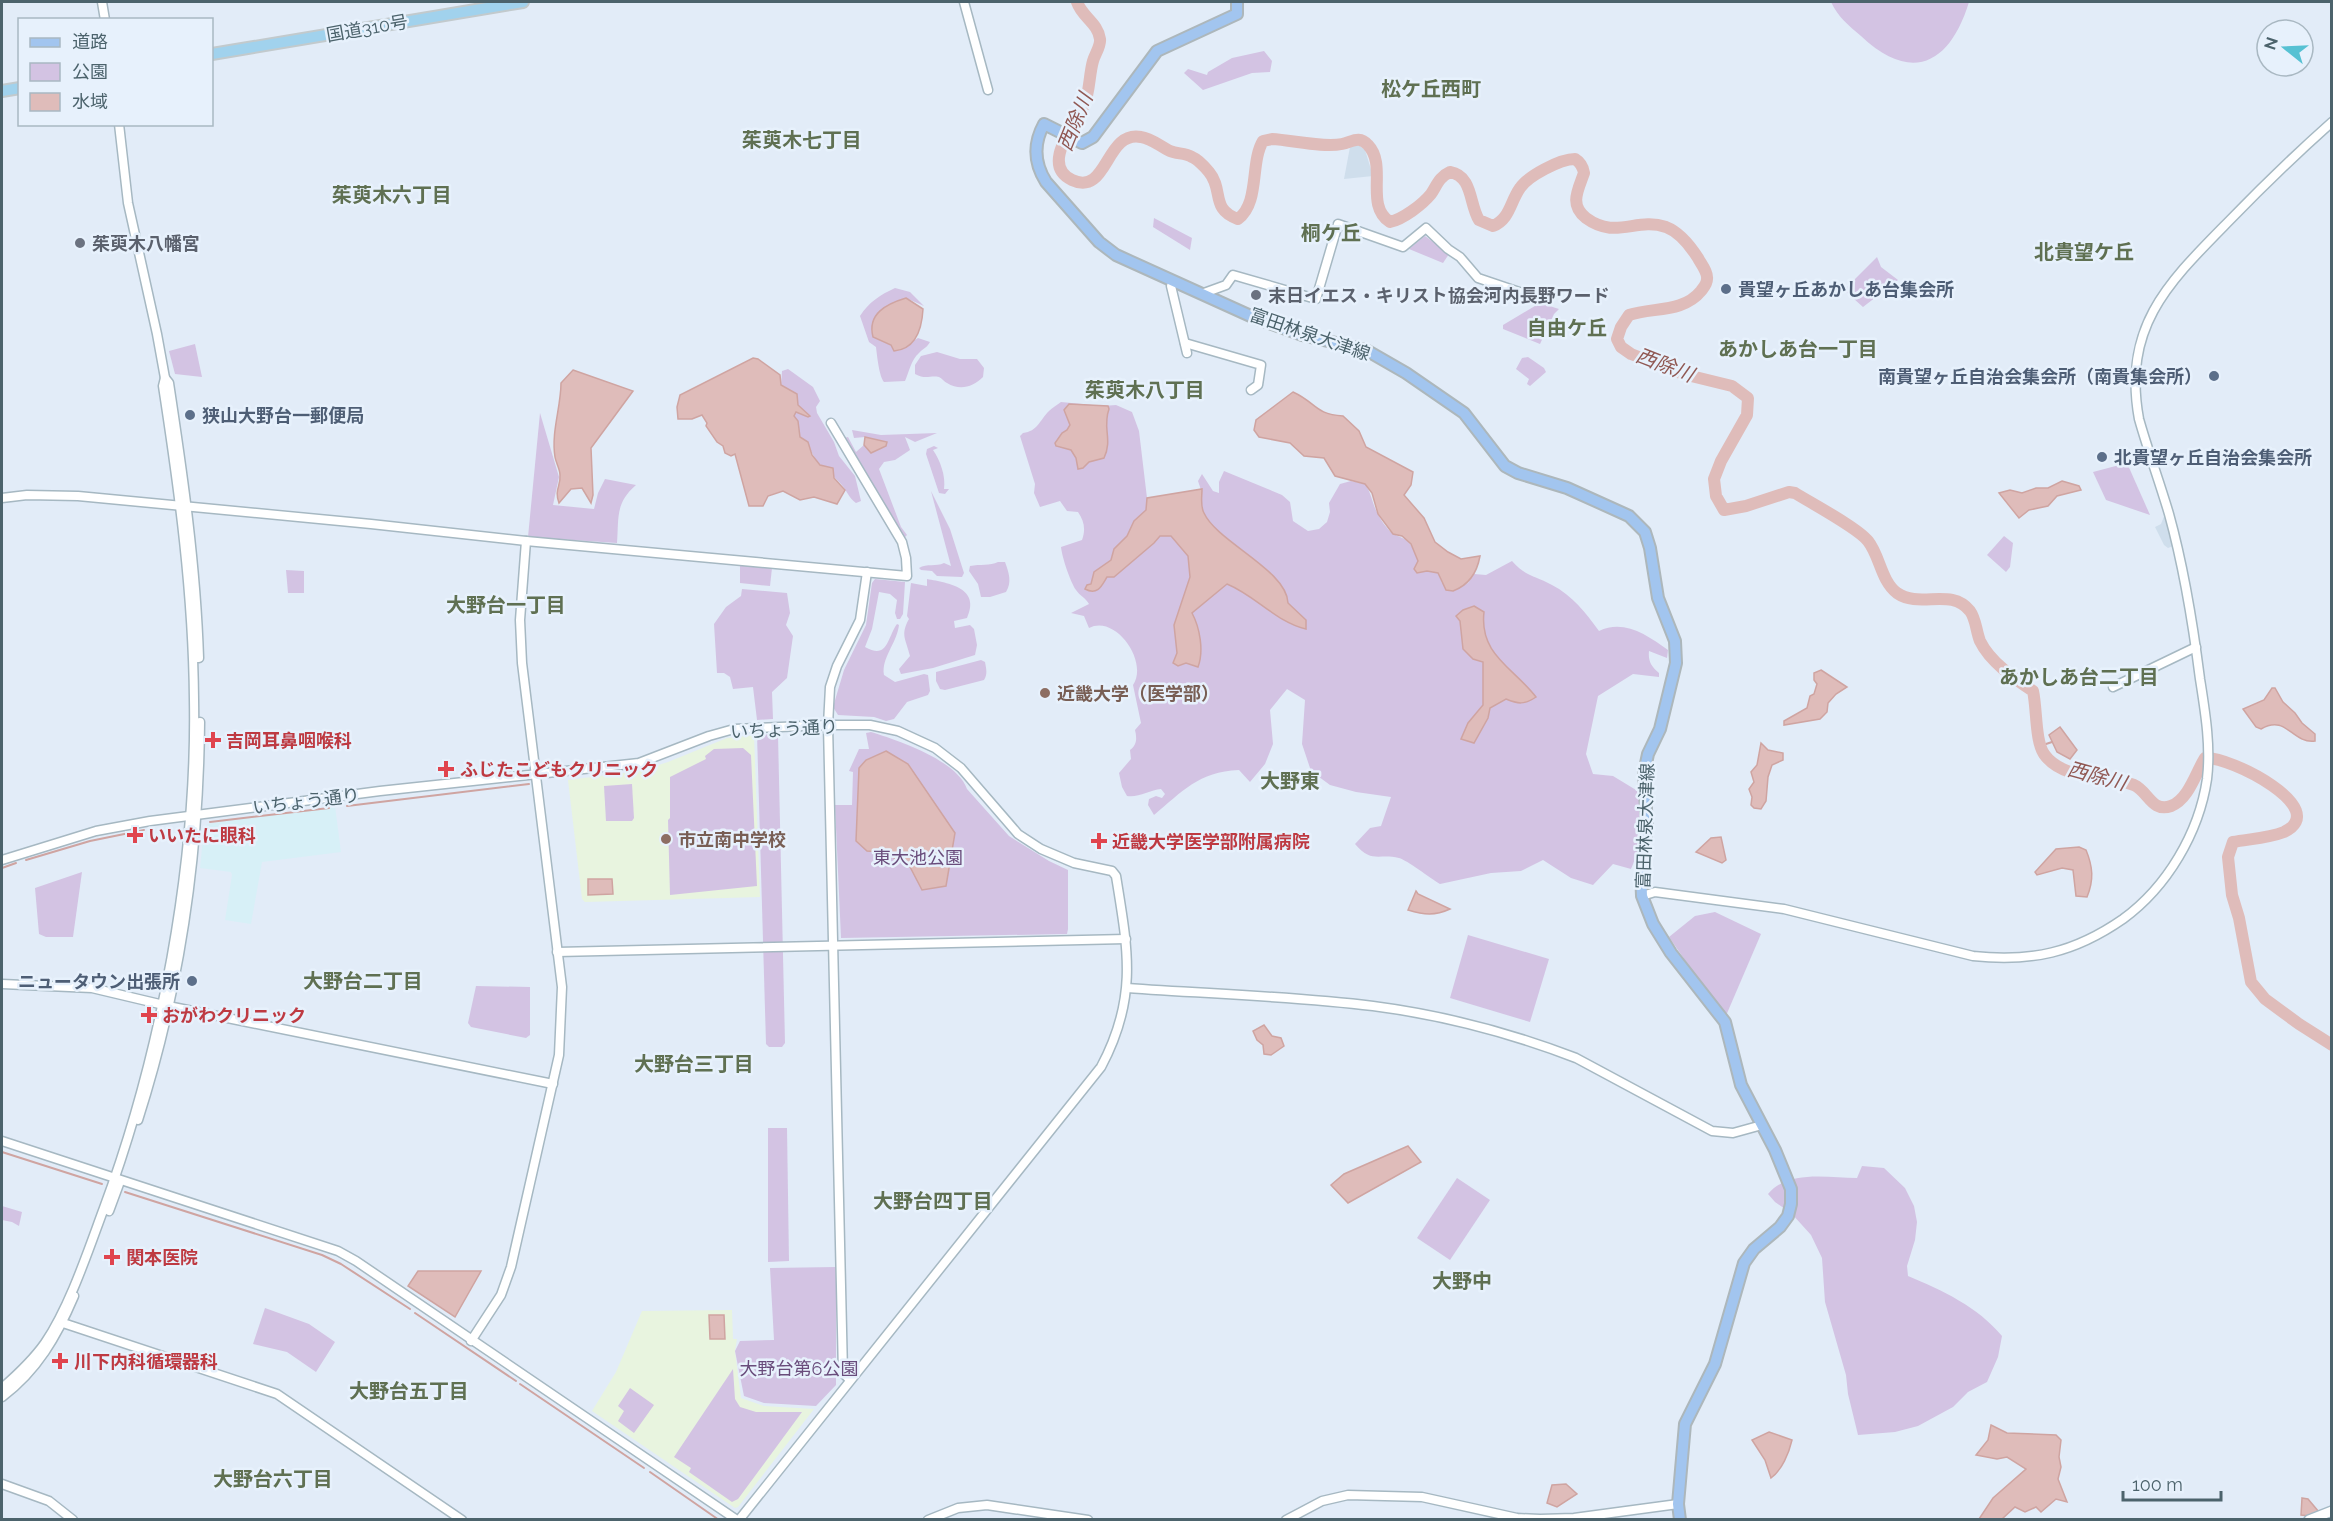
<svg xmlns="http://www.w3.org/2000/svg" width="2333" height="1521" viewBox="0 0 2333 1521" font-family="Raleway,'Noto Sans JP',sans-serif">
<rect width="100%" height="100%" fill="#e2ecf8"/>
<g fill="#cfdeec">
<polygon points="1357,144 1365,150 1373,176 1344,179 1350,147"/>
<polygon points="2165,514 2173,546 2168,548 2164,545 2155,527 2161,524"/>
</g>
<polygon fill="#d7f0f7" points="335,806 341,852 262,862 251,924 225,920 232,875 231,872 200,868 204,828 207,824"/>
<g fill="#e8f4df">
<polygon points="754,735 760,897 585,902 582,899 568,780 640,771 668,762 727,738"/>
<polygon points="732,1310 733,1339 737,1339 735,1351 741,1398 764,1406 814,1409 738,1507 735,1508 592,1411 616,1372 642,1311"/>
</g>
<g fill="#d3c3e3">
<path d="M1831,2H1969C1950,64 1912,84 1861,36C1848,25 1838,17 1831,2Z"/>
<polygon points="1264,51 1272,61 1270,72 1252,73 1203,90 1184,73 1188,69 1207,75 1208,72 1232,58"/>
<polygon points="1154,218 1192,238 1190,250 1153,227"/>
<polygon points="1425,236 1449,254 1443,263 1409,249"/>
<polygon points="1877,257 1881,267 1898,280 1863,307 1844,290"/>
<path d="M895,288L910,292L924,306L906,298L879,338L891,345L894,351L900,350L918,338L930,342C926,349 923,348 919,353C911,360 909,372 905,381L884,382C879,376 877,355 876,347L869,342L860,316C869,302 880,295 895,288Z"/>
<polygon points="1540,303 1559,309 1554,314 1540,344 1503,329 1503,325"/>
<polygon points="195,344 202,377 175,374 169,351"/>
<path d="M937,352L960,359H977L984,368L983,377C973,387 960,391 947,383C944,382 942,378 939,377C930,375 926,380 915,374V365L921,356Z"/>
<polygon points="1528,357 1544,368 1546,372 1530,386 1527,384 1529,379 1516,369 1522,358"/>
<path d="M788,369L813,387L820,401L816,407L817,413L834,442L839,456L855,476L861,501L856,503C849,498 847,491 841,484C827,468 814,465 808,442L800,437L798,421L794,416L796,412L810,417L798,405L797,394L781,385L782,371Z"/>
<path d="M1061,402L1103,406L1116,405L1132,412L1139,431L1147,498L1201,490L1198,481L1202,474L1213,491L1219,493V482L1224,471L1282,495L1290,502L1293,521L1308,531L1319,529L1327,522L1330,512L1329,503L1340,484L1351,481L1365,484C1372,494 1372,504 1378,514C1380,519 1387,529 1392,533C1398,537 1407,538 1411,545C1420,561 1417,569 1438,573L1442,583L1453,591L1468,583L1474,574L1486,575L1512,561C1526,577 1534,575 1552,585C1573,596 1585,612 1599,631C1624,619 1647,635 1668,650L1667,658L1649,651C1648,661 1651,666 1659,673V677L1633,674L1598,696L1586,754L1593,774L1613,776L1641,793C1645,816 1641,848 1631,869L1613,864L1593,885L1571,878L1543,860L1521,871L1491,873L1440,884C1430,878 1407,860 1399,858C1379,853 1372,864 1355,844L1370,828L1381,826L1391,797L1356,792L1330,785L1311,771L1302,744L1305,700L1287,689L1270,710L1273,744L1265,764L1250,782L1239,770C1198,772 1183,791 1154,815L1148,805L1149,799L1156,796L1162,798L1165,794L1161,789C1150,790 1138,798 1127,796L1122,787L1119,773L1131,759L1130,750C1137,745 1137,738 1135,730L1141,723L1133,685C1149,661 1115,614 1089,628L1084,616L1071,613L1089,604C1086,598 1080,596 1076,590C1070,581 1062,557 1061,547L1082,540C1086,529 1084,521 1078,512L1067,511L1060,501L1040,507L1034,493L1035,484L1020,436L1023,433C1038,431 1039,421 1049,411C1052,408 1057,405 1061,402Z"/>
<path d="M540,413L559,477L553,505L594,509L598,493L605,479L636,485C615,503 619,518 617,543L528,537Z"/>
<polygon points="852,430 881,435 937,433 915,442 905,437 910,450 895,460 884,462 879,469 901,527 907,535 904,538 844,438 848,437 856,452 864,445 865,437 854,438"/>
<path d="M934,446L938,448L933,450C940,460 946,476 944,489H949L945,494L939,493L926,454L927,449Z"/>
<polygon points="2127,463 2150,515 2106,500 2093,472"/>
<path d="M931,491L950,529L964,573L962,577L937,576L932,571L921,570L919,568C927,563 936,567 944,563L951,566Z"/>
<polygon points="2004,536 2013,543 2010,567 2006,572 1987,555"/>
<path d="M998,562H1005C1009,573 1012,582 1006,592L990,597H981L978,584L969,571L970,566C980,564 990,566 998,562Z"/>
<polygon points="740,564 772,568 770,586 740,583"/>
<polygon points="286,570 304,571 304,593 288,593"/>
<path d="M875,579L905,582L903,614L900,619H897L895,613L897,600L890,594L879,592L872,629L865,647C888,660 887,638 897,624L899,625C897,643 881,658 884,675L895,682L924,674L928,675L930,691L928,695L907,702L894,719L886,721L874,717L838,715L833,707L844,670L866,625L872,583Z"/>
<path d="M927,579C949,583 981,588 967,618L954,621L955,628L970,625L974,629L977,645L975,655L933,668L901,674L899,669L910,656C906,639 900,635 909,619L907,616L911,583L927,586Z"/>
<polygon points="742,589 787,593 790,613 786,625 793,636 787,678 772,692 773,719 757,720 753,687 733,689 730,677 724,673 717,673 714,624 726,607 741,596"/>
<path d="M981,660L985,662C986,668 988,674 984,680L945,690L940,689L936,681V672Z"/>
<path d="M871,732C897,740 957,760 967,789L1009,836L1049,861L1068,870V929L1067,934L841,938L835,805H852L853,772L849,771L859,749H869L866,733Z"/>
<polygon points="757,734 778,735 785,1043 782,1047 769,1047 766,1044"/>
<polygon points="743,748 751,755 757,886 670,895 668,820 670,818 670,777 706,759 705,756 714,749"/>
<polygon points="632,784 634,818 632,821 606,821 604,786"/>
<polygon points="82,872 73,937 46,937 39,934 35,888"/>
<polygon points="1715,912 1761,934 1725,1018 1669,937 1695,916"/>
<polygon points="1468,935 1549,959 1530,1022 1450,998"/>
<polygon points="476,986 530,987 530,1035 526,1038 471,1027 468,1023"/>
<polygon points="768,1128 787,1128 789,1261 768,1262"/>
<path d="M1862,1166L1884,1168L1905,1188L1914,1206L1917,1222L1915,1240L1907,1266L1908,1276C1942,1290 1978,1307 2002,1336L1998,1357L1987,1382L1968,1392L1953,1407L1918,1426L1895,1432L1858,1435L1848,1394L1846,1375L1825,1302L1822,1258L1811,1235L1792,1214L1775,1202L1768,1194C1789,1169 1829,1178 1857,1178Z"/>
<polygon points="1457,1178 1490,1200 1450,1260 1417,1238"/>
<polygon points="2,1206 22,1212 19,1226 12,1222 2,1220"/>
<polygon points="836,1267 836,1385 816,1406 764,1403 744,1396 735,1351 740,1341 774,1340 770,1268"/>
<polygon points="265,1308 309,1324 335,1342 316,1372 287,1352 253,1344"/>
<polygon points="733,1369 735,1399 740,1407 756,1412 802,1412 738,1499 732,1502 689,1472 691,1468 674,1457"/>
<polygon points="630,1388 654,1405 634,1433 618,1421 624,1411 618,1406"/>
</g>
<g fill="#dfbcba" stroke="#cfa4a1" stroke-width="1.5">
<path d="M906,298L923,309C922,328 916,349 894,351L891,345L873,337C867,314 886,304 906,298Z"/>
<polygon points="753,358 758,359 780,375 781,385 797,394 798,405 810,416 808,417 796,412 794,416 798,421 800,437 808,442 812,455 820,465 833,468 834,478 845,490 837,504 814,497 800,500 783,491 768,496 763,506 749,506 735,454 731,456 725,453 723,446 717,442 706,426 707,423 702,415 692,419 678,419 677,407 680,395"/>
<path d="M573,370L633,391L591,448L593,495L591,503L582,488L571,489L559,503C554,489 561,487 560,475C560,469 556,463 555,457C551,432 561,407 561,383Z"/>
<path d="M1293,392C1317,403 1314,414 1343,416L1359,431L1366,447L1413,472L1411,485L1404,495L1424,518L1435,542L1448,552L1461,559L1480,556C1477,573 1469,585 1453,591L1446,590L1438,573L1427,571L1417,573L1414,569L1418,561L1411,544L1402,536L1393,534L1378,514L1372,493L1365,484L1335,476L1324,458L1304,456L1290,443L1259,437L1254,430L1256,420Z"/>
<path d="M1069,404L1108,406L1109,409C1102,428 1113,439 1104,458L1089,462L1083,468L1078,469L1076,458L1071,450L1056,446L1055,443L1062,433L1067,430L1070,425L1064,410Z"/>
<polygon points="865,437 887,442 886,446 871,453 864,445"/>
<polygon points="2062,481 2079,486 2081,490 2057,496 2048,506 2029,510 2019,518 1999,493 2010,490 2022,493 2036,488 2048,488"/>
<path d="M1202,489C1202,497 1200,506 1204,513C1217,542 1287,570 1288,603L1306,620V629C1276,622 1256,596 1227,584L1192,613C1200,628 1204,651 1198,667L1186,663L1178,666L1173,663L1177,653L1174,625L1190,577L1188,556L1171,536H1160L1154,543L1114,577H1107C1102,585 1098,596 1085,589L1087,585L1091,584L1094,572L1111,560L1114,549L1127,536L1134,521L1146,510L1147,498Z"/>
<path d="M1474,606L1484,612C1479,655 1514,668 1536,697C1524,705 1518,704 1506,699L1490,708L1488,718L1474,743L1461,739L1468,723L1483,705V662L1473,659L1463,649L1460,621L1456,616L1463,610Z"/>
<polygon points="1821,670 1847,687 1836,694 1828,703 1827,712 1820,719 1784,725 1784,721 1807,708 1810,696 1814,694 1817,684 1814,680 1814,673"/>
<path d="M2272,688H2275L2283,702L2295,713L2302,723L2315,734V741C2292,744 2287,714 2261,729L2256,727L2243,709L2264,700Z"/>
<polygon points="2060,727 2077,750 2070,759 2057,752 2049,735"/>
<polygon points="1761,743 1768,750 1783,753 1783,760 1772,765 1768,777 1766,801 1761,809 1754,808 1751,805 1752,797 1749,789 1754,782 1751,772 1757,765"/>
<polygon points="886,751 908,764 955,833 946,886 922,890 909,865 882,852 867,851 856,841 859,768 866,760"/>
<polygon points="1721,837 1726,860 1722,863 1696,852 1711,838"/>
<path d="M2079,847L2086,850C2093,867 2094,880 2087,897L2076,896L2073,870L2062,868L2037,875L2035,872L2056,849Z"/>
<polygon points="588,879 612,879 613,894 588,895"/>
<path d="M1416,891L1418,894L1450,909C1435,916 1424,915 1408,910Z"/>
<polygon points="1264,1025 1272,1036 1281,1038 1284,1046 1271,1055 1264,1054 1263,1045 1257,1040 1253,1031"/>
<polygon points="1408,1146 1421,1162 1348,1203 1331,1185 1344,1174"/>
<polygon points="418,1271 481,1271 455,1317 408,1286"/>
<polygon points="709,1315 724,1315 725,1339 710,1339"/>
<polygon points="1991,1425 2007,1433 2056,1435 2061,1440 2059,1457 2061,1467 2058,1479 2067,1502 2056,1499 2041,1512 2036,1507 2025,1512 2015,1507 2002,1519 1979,1519 1993,1498 2026,1469 2007,1457 1997,1459 1976,1455 1988,1440"/>
<path d="M1769,1432L1792,1440C1789,1453 1782,1470 1771,1478L1765,1460L1752,1440Z"/>
<polygon points="1566,1484 1577,1494 1557,1507 1547,1503 1552,1485"/>
<polygon points="2302,1498 2308,1499 2319,1512 2310,1516 2301,1515"/>
</g>
<g fill="none" stroke-linecap="round" stroke-linejoin="round">
<g stroke="#cfa4a1" stroke-width="2">
<polyline points="2040,746 2052,742"/>
<polyline points="347,806 529,784"/>
<polyline points="210,822 329,808"/>
<polyline points="26,860 90,841 144,830"/>
<polyline points="2,868 16,863"/>
<polyline points="2,1152 102,1184"/>
<polyline points="125,1192 322,1255 341,1264 410,1309"/>
<polyline points="415,1313 516,1381"/>
<polyline points="520,1384 644,1468"/>
<polyline points="650,1472 719,1520"/>
</g>
<path stroke="#dfbcba" stroke-width="12" d="M1077,2C1082,17 1098,23 1100,39C1101,46 1095,54 1093,61C1089,75 1090,92 1084,105C1075,125 1040,165 1072,180C1108,197 1105,130 1141,137C1151,138 1161,147 1170,151C1177,154 1185,153 1192,157C1197,159 1205,167 1209,172C1224,190 1210,209 1238,219C1260,203 1250,162 1263,141L1272,139C1292,140 1323,148 1342,144C1352,142 1359,135 1368,145C1388,166 1364,205 1390,222C1403,219 1422,205 1431,194C1437,185 1439,177 1450,172C1473,176 1469,204 1479,220L1493,226C1510,219 1510,202 1520,188C1528,176 1560,159 1575,159C1580,162 1583,167 1584,173C1578,190 1569,205 1586,218C1616,240 1636,217 1666,227C1679,232 1691,247 1698,258C1701,264 1708,272 1707,279C1707,284 1704,287 1701,291C1683,313 1653,307 1629,315L1621,327L1617,339L1621,347L1631,354L1683,374L1732,386L1748,398L1747,415L1721,461L1714,479L1716,496L1724,510L1746,506L1789,492L1795,493C1811,503 1858,528 1868,541C1880,556 1881,581 1897,593C1920,609 1951,587 1970,611C1976,619 1976,631 1980,641C1990,662 2015,679 2033,691C2037,709 2035,740 2044,754C2063,781 2106,775 2134,785C2148,791 2152,813 2171,806C2189,799 2196,772 2205,758C2230,756 2333,809 2284,832C2269,838 2249,839 2233,842L2228,857L2232,895L2239,918L2251,982L2265,999L2299,1024L2332,1045"/>
<defs>
<g id="tertiary">
<polyline points="102,2 105,20"/>
<polyline points="964,2 988,90"/>
<polyline points="1173,281 1171,286 1187,353"/>
<polyline points="1204,293 1226,285 1233,275 1316,299 1338,224 1403,247 1426,228 1448,249 1460,257 1478,278 1540,299"/>
<polyline points="1185,343 1261,365 1258,385 1251,390"/>
<path d="M165,378L169,383C183,475 196,565 199,658"/>
<polyline points="2,498 27,495 78,496 371,524 526,541 907,576 906,558 902,542 831,423"/>
<polyline points="2113,687 2196,647"/>
<path d="M2,860L96,831L150,821L380,791L639,763L709,736L734,729L828,725H870L898,731L935,748L961,768L1018,834L1041,849L1074,863L1112,871L1116,876C1128,950 1138,998 1101,1067L739,1520"/>
<path d="M1642,896L1655,892L1784,909L1973,956C2032,962 2074,953 2123,919C2167,887 2199,833 2207,779C2211,746 2205,711 2200,679C2193,624 2184,568 2169,514C2160,483 2148,451 2139,419C2122,326 2169,282 2229,221C2262,187 2296,154 2332,122"/>
<polyline points="557,952 1126,939"/>
<polyline points="2,984 92,988 168,1006 553,1084"/>
<path d="M1127,988C1209,994 1292,996 1373,1006C1442,1015 1511,1033 1576,1058L1712,1131L1733,1133L1762,1125"/>
<path d="M138,1120C179,992 199,857 200,722"/>
<polyline points="2,1141 338,1251 356,1261 737,1520"/>
<polyline points="109,1211 119,1184"/>
<polyline points="63,1323 277,1394 462,1520"/>
<polyline points="471,1341 501,1295 511,1267 559,1055 562,987 522,663 520,620 526,541"/>
<polyline points="849,1379 843,1373 828,725 830,687 837,666 860,620 867,572"/>
<path d="M2,1388C17,1375 33,1360 45,1343C70,1306 88,1251 104,1208C161,1054 197,864 194,699C193,593 179,490 163,386L165,378L157,334L128,203L119,124"/>
<path d="M2,1397C37,1371 57,1336 74,1296"/>
<polyline points="2,1484 49,1501 73,1520"/>
<polyline points="928,1520 958,1508 987,1505 1088,1520"/>
<polyline points="1286,1520 1322,1501 1348,1495 1422,1497 1517,1518 1540,1519 1574,1518 1678,1504"/>
</g>
<polyline id="secondary" points="2309,1520 2332,1511"/>
<path id="primary" d="M1237,2V14L1157,51L1093,137L1082,143L1044,124C1033,144 1034,163 1046,182L1099,242L1116,255L1255,318L1302,335L1366,350L1406,373L1464,413L1505,466L1518,473L1567,488L1629,516L1645,532L1650,548L1658,598L1675,641L1676,663L1660,729L1648,754L1644,773L1647,827L1641,872L1642,896L1653,924L1671,953L1725,1022L1741,1085L1775,1150L1791,1189V1204L1788,1216L1780,1227L1754,1249L1744,1263L1715,1364L1685,1424L1678,1504L1680,1520"/>
<g id="trunk">
<polyline points="212,54 523,2"/>
<polyline points="2,91 20,88"/>
</g>
</defs>
<use href="#tertiary" stroke="#a6b8c2" stroke-width="11"/>
<use href="#secondary" stroke="#a4b9c5" stroke-width="12"/>
<use href="#primary" stroke="#adb7bb" stroke-width="14"/>
<use href="#trunk" stroke="#c2cacd" stroke-width="14"/>
<use href="#tertiary" stroke="#fff" stroke-width="8"/>
<use href="#secondary" stroke="#fff" stroke-width="9"/>
<use href="#primary" stroke="#a2c5ef" stroke-width="10"/>
<use href="#trunk" stroke="#a1d2ed" stroke-width="10"/>
</g>
<g fill="#6b7280" stroke="#e7f1fc" stroke-width="2">
<circle cx="80" cy="243" r="6"/>
<circle cx="1256" cy="295" r="6"/>
</g>
<g fill="#5c6f8a" stroke="#e7f1fc" stroke-width="2">
<circle cx="1726" cy="289" r="6"/>
<circle cx="2214" cy="376" r="6"/>
<circle cx="190" cy="415" r="6"/>
<circle cx="2102" cy="457" r="6"/>
<circle cx="192" cy="981" r="6"/>
</g>
<g fill="#8d6e63" stroke="#e7f1fc" stroke-width="2">
<circle cx="1045" cy="693" r="6"/>
<circle cx="666" cy="839" r="6"/>
</g>
<g fill="#e0444e" stroke="#e7f1fc" stroke-width="2">
<path d="M210 731h6v6h6v6h-6v6h-6v-6h-6v-6h6z"/>
<path d="M443 760h6v6h6v6h-6v6h-6v-6h-6v-6h6z"/>
<path d="M132 826h6v6h6v6h-6v6h-6v-6h-6v-6h6z"/>
<path d="M1096 832h6v6h6v6h-6v6h-6v-6h-6v-6h6z"/>
<path d="M146 1006h6v6h6v6h-6v6h-6v-6h-6v-6h6z"/>
<path d="M109 1248h6v6h6v6h-6v6h-6v-6h-6v-6h6z"/>
<path d="M57 1352h6v6h6v6h-6v6h-6v-6h-6v-6h6z"/>
</g>
<g text-anchor="middle" dominant-baseline="central" stroke-width="5" stroke-linejoin="round" paint-order="stroke">
<g font-size="18" fill="#4c636c" stroke="#e7f1fc">
<text transform="translate(367 28) rotate(-10)">国道310号</text>
<text transform="translate(1310 334) rotate(19)">富田林泉大津線</text>
<text transform="translate(784 729) rotate(-3)">いちょう通り</text>
<text transform="translate(306 801) rotate(-7)">いちょう通り</text>
<text transform="translate(1645 826) rotate(-88)">富田林泉大津線</text>
</g>
<g font-size="18" font-weight="bold" fill="#5b616d" stroke="#e7f1fc" text-anchor="start">
<text x="92" y="243">茱萸木八幡宮</text>
<text x="1268" y="295">末日イエス・キリスト協会河内長野ワード</text>
</g>
<g font-size="18" font-weight="bold" fill="#4e5e75" stroke="#e7f1fc" text-anchor="start">
<text x="1738" y="289">貴望ヶ丘あかしあ台集会所</text>
<text x="2202" y="376" text-anchor="end">南貴望ヶ丘自治会集会所（南貴集会所）</text>
<text x="202" y="415">狭山大野台一郵便局</text>
<text x="2114" y="457">北貴望ヶ丘自治会集会所</text>
<text x="180" y="981" text-anchor="end">ニュータウン出張所</text>
</g>
<g font-size="18" font-weight="bold" fill="#785e54" stroke="#e7f1fc" text-anchor="start">
<text x="1057" y="693">近畿大学（医学部）</text>
<text x="678" y="839">市立南中学校</text>
</g>
<g font-size="18" font-weight="bold" fill="#be3a42" stroke="#e7f1fc" text-anchor="start">
<text x="226" y="740">吉岡耳鼻咽喉科</text>
<text x="460" y="769">ふじたこどもクリニック</text>
<text x="148" y="835">いいたに眼科</text>
<text x="1112" y="841">近畿大学医学部附属病院</text>
<text x="162" y="1015">おがわクリニック</text>
<text x="126" y="1257">関本医院</text>
<text x="74" y="1361">川下内科循環器科</text>
</g>
<g font-size="18" fill="#694c7b" stroke="#e7f1fc">
<text x="918" y="857">東大池公園</text>
<text x="799" y="1368">大野台第6公園</text>
</g>
<g font-size="20" font-weight="bold" fill="#5f7052" stroke="#e7f1fc">
<text x="1431" y="89">松ケ丘西町</text>
<text x="802" y="140">茱萸木七丁目</text>
<text x="392" y="195">茱萸木六丁目</text>
<text x="1331" y="233">桐ケ丘</text>
<text x="2084" y="252">北貴望ケ丘</text>
<text x="1567" y="328">自由ケ丘</text>
<text x="1798" y="349">あかしあ台一丁目</text>
<text x="1145" y="390">茱萸木八丁目</text>
<text x="506" y="605">大野台一丁目</text>
<text x="2079" y="677">あかしあ台二丁目</text>
<text x="1290" y="781">大野東</text>
<text x="363" y="981">大野台二丁目</text>
<text x="694" y="1064">大野台三丁目</text>
<text x="933" y="1201">大野台四丁目</text>
<text x="1462" y="1281">大野中</text>
<text x="409" y="1391">大野台五丁目</text>
<text x="273" y="1479">大野台六丁目</text>
</g>
<g font-size="20" font-style="italic" fill="#905853" stroke="#e7f1fc">
<text transform="translate(1075 122) rotate(-68)">西除川</text>
<text transform="translate(1665 365) rotate(21)">西除川</text>
<text transform="translate(2097 776) rotate(15)">西除川</text>
</g>
</g>
<rect width="2333" height="1521" fill="none" stroke="#4c636c" stroke-width="6"/>
<rect x="18" y="18" width="195" height="108" fill="#e7f1fc" stroke="#a9b8c2" stroke-width="1.5"/>
<rect x="30" y="38" width="30" height="9" fill="#a2c5ef" stroke="#a9b8c2" stroke-width="1.5"/>
<text x="72" y="48" font-size="18" fill="#4c636c">道路</text>
<rect x="30" y="63" width="30" height="18" fill="#d3c3e3" stroke="#a9b8c2" stroke-width="1.5"/>
<text x="72" y="78" font-size="18" fill="#4c636c">公園</text>
<rect x="30" y="93" width="30" height="18" fill="#dfbcba" stroke="#a9b8c2" stroke-width="1.5"/>
<text x="72" y="108" font-size="18" fill="#4c636c">水域</text>
<g transform="translate(2285 48) rotate(288)"><circle r="28" fill="#e7f1fc" stroke="#a9b8c2" stroke-width="1.5"/>
<path d="M0-4.5L10 22L0 15L-10 22Z" fill="#56c1d3"/>
<text y="-9" font-size="16" font-weight="bold" text-anchor="middle" fill="#4c636c">N</text>
</g>
<path d="M2123 1491v9h98v-9" fill="none" stroke="#4c636c" stroke-width="3"/>
<text x="2132" y="1491" font-size="18" fill="#4c636c" stroke="#e7f1fc" stroke-width="4.5" paint-order="stroke">100 m</text>
</svg>
